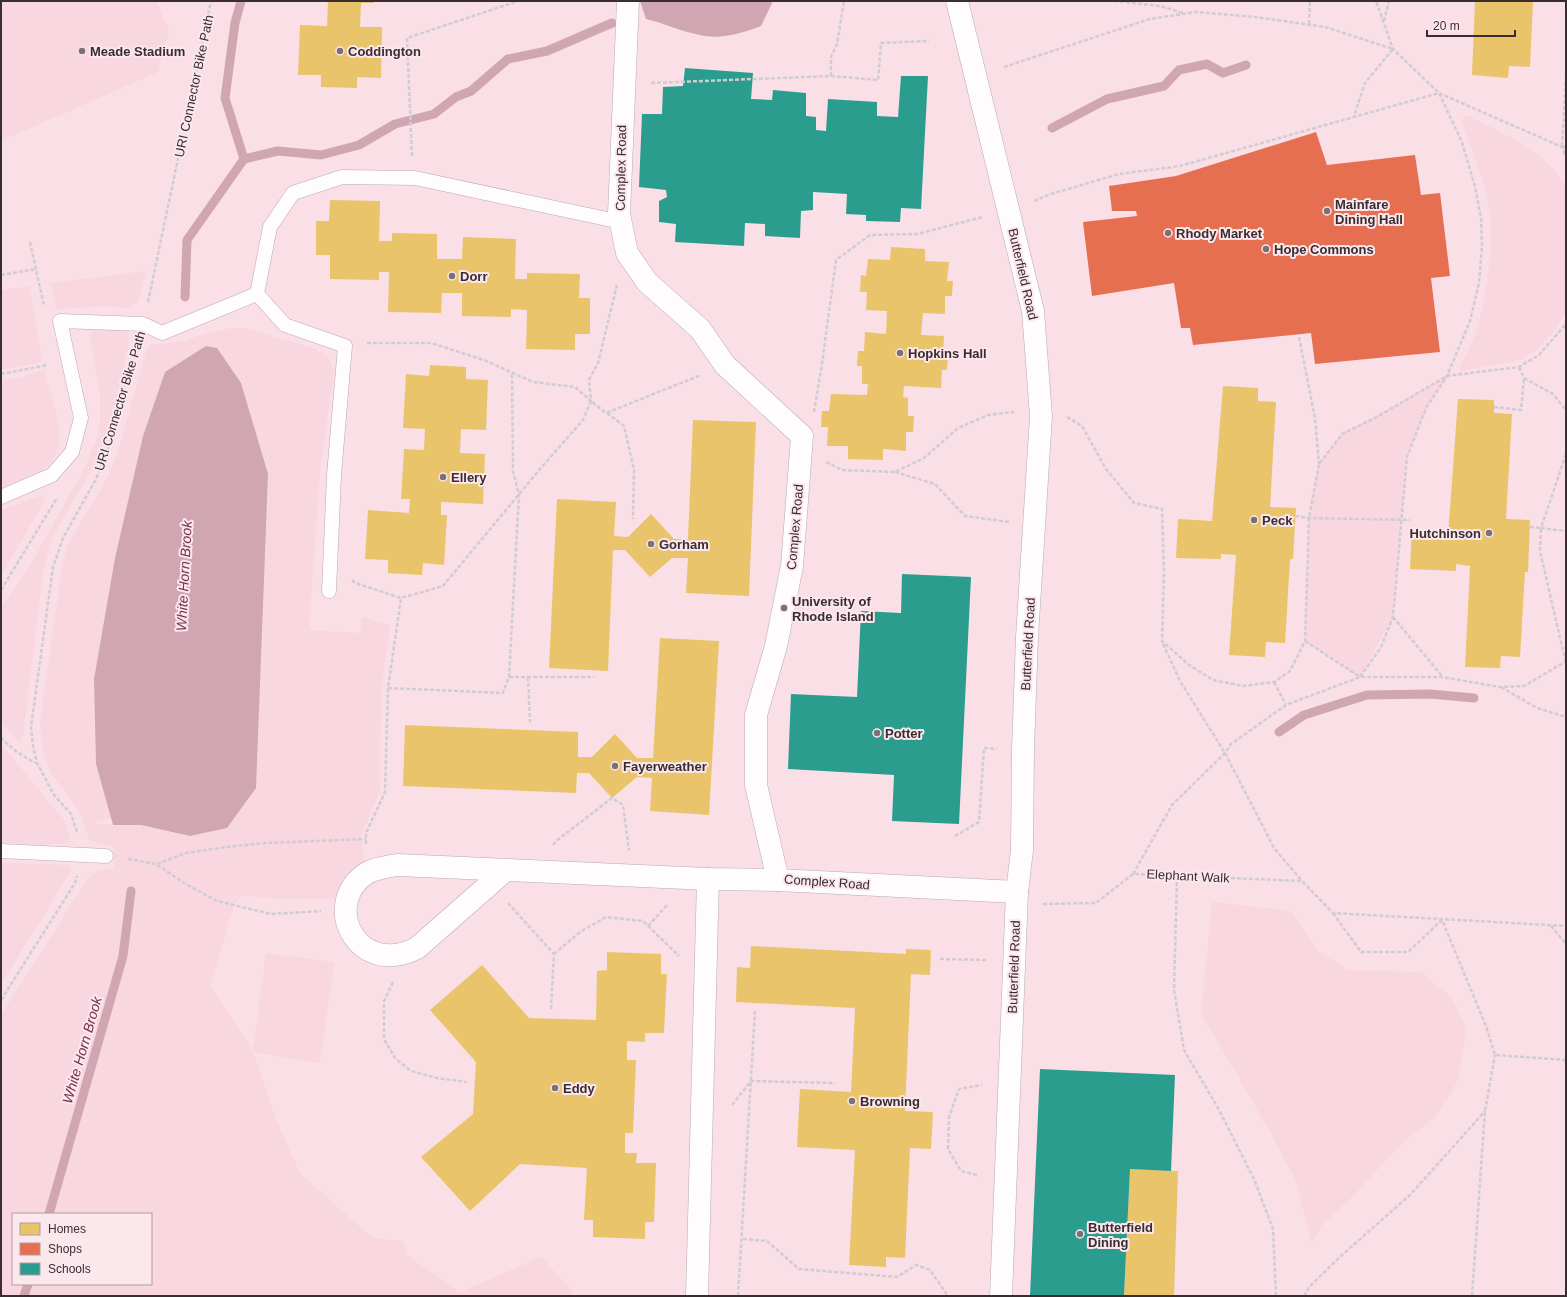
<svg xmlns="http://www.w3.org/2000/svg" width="1567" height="1297" viewBox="0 0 1567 1297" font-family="Arial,sans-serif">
<rect width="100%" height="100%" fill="#f6ebee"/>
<path fill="#fadfe7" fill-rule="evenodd" d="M1,1H1566V1296H1ZM13,1214H151V1284H13Z"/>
<g fill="#f9d7e0" fill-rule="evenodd">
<polygon points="1,1 156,1 169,30 158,72 1,141"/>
<path d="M1464,116H1469C1505,135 1547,150 1566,188V313L1553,332L1538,348L1521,360L1461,371L1459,369L1460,366C1486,327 1497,241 1487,195C1480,170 1470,146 1461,121Z"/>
<polygon points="146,271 138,302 128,308 104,306 60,309 57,309 56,306 51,283"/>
<polygon points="30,286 42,362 1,370 1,290"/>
<path d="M232,328H246L316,349C327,355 330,360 334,371L320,472L309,630L360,633L362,617L390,626L381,693L380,791L363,831L361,838L364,857L362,861L333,899H280L242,895L234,906L210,986L253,1051L266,953L334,962L320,1063L253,1052L275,1116L300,1173L372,1238L403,1241L408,1256L461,1292L541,1257L573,1291V1296H1V1015L88,878L99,870L114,868L113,846L94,842L88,838L83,819L78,810L51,773L45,760L42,746L40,722L63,561L70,540L104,484L117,455L147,348L151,345L185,341L206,333ZM206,346L217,348L260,670L256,788L227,828L190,836L141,825L95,824V822L111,818L96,764L94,679L115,558L143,436L165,372ZM13,1214H151V1284H13Z"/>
<polygon points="95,329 125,329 129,331 129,343 115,404 98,458 53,536 44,566 23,736 20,741 14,737 1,723 1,608 36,555 85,467 96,440 100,422 100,393 90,334"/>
<path d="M44,370C50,393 68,437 54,458C48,467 37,472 29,476C20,481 11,486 1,489V380L14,379Z"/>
<polygon points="1447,376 1426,408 1407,457 1393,617 1360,677 1305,641 1309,518 1319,464 1342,434"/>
<polygon points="40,496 45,499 44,502 1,576 1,510"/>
<polygon points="1,744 64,820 68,831 70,843 39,845 1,842"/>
<polygon points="1,862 66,865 69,866 71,871 1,984"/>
<polygon points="1212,902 1292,911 1318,951 1348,970 1421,972 1452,998 1466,1029 1459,1079 1434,1118 1402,1143 1355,1194 1322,1225 1312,1244 1295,1179 1268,1128 1201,1013"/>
</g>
<g fill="#d0a6b2">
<path d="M640,1H773L761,26C743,33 720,40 700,35C682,32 664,23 646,19Z"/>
<polygon points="206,346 217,348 241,383 268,474 256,788 227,828 190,836 141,825 113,825 96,764 94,679 115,558 143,436 165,372"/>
</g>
<g fill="#e9c46a">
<polygon points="328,1 374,1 374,3 361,3 360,27 382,27 381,78 357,77 357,88 321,87 321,75 298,75 300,25 327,26"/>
<polygon points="1475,1 1533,1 1530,67 1509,66 1508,78 1472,75"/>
<polygon points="330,200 380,201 379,241 392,241 392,233 437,234 437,259 462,259 463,237 516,239 515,279 527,279 527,273 580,274 579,298 590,298 590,334 575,334 575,350 526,349 527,310 511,309 511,317 462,316 462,293 442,293 441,313 388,312 389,272 379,272 379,280 330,279 330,255 316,255 316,221 329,221"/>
<polygon points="891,247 925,249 925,261 949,262 947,281 953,281 952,296 945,296 945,314 923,313 921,335 944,336 943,355 948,356 947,370 942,370 941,388 904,386 903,397 908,398 908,416 914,416 913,432 906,432 906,451 883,449 883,460 848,459 848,446 827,446 828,427 821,427 822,411 829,411 831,394 867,395 868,384 862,384 862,366 857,366 858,351 864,351 865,332 886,334 887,311 866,310 867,292 860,292 861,275 866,276 868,259 890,260"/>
<polygon points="430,365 466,367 466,379 488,380 486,430 461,429 460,453 485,454 483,504 441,502 441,515 447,515 444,565 423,563 422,575 388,573 388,560 365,559 368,510 409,513 410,499 401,499 404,449 424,450 425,429 403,428 406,374 429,376"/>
<polygon points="1223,386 1258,388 1258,401 1276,402 1270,507 1296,508 1293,559 1290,559 1285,643 1266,642 1265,657 1229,655 1236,555 1221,554 1221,559 1176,558 1178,519 1212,521"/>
<polygon points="1458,399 1494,400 1494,413 1512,414 1506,519 1530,520 1528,572 1525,572 1520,657 1501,656 1500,668 1465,667 1470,566 1456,564 1456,571 1410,569 1412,530 1429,530 1428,536 1448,536"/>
<polygon points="693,420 756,422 749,596 686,593 688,558 672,558 650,577 625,550 613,550 608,671 549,668 557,499 616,502 614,536 628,537 651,514 674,539 688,539"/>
<polygon points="660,638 719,641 709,815 650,811 652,778 637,777 612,798 589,773 577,773 576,793 403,786 405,725 578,732 578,757 592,757 615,734 637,758 653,758"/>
<polygon points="751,946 906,954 906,949 931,950 930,975 911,974 905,1111 933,1112 931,1149 910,1148 905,1258 886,1257 886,1267 849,1265 855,1150 797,1147 800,1089 851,1092 855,1008 736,1002 737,967 750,968"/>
<polygon points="607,952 661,954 661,974 667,974 664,1033 645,1033 645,1042 627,1041 627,1060 636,1060 633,1133 625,1133 625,1153 637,1153 636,1163 656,1163 654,1222 645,1222 645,1239 593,1237 593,1220 584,1220 587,1168 520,1164 470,1211 421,1157 473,1114 476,1062 430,1010 482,965 529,1018 596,1020 597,971 607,970"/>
<polygon points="1130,1169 1178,1171 1174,1296 1124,1296"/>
</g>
<polygon fill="#e76f51" points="1316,132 1327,165 1415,155 1421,195 1440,193 1450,276 1431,278 1440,352 1315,364 1311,333 1193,345 1190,328 1181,328 1174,283 1092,296 1083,222 1137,216 1136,211 1112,211 1109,186 1176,176"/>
<g fill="#2a9d8f">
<polygon points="685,68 753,73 751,99 772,100 773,90 806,93 806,116 816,117 816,130 826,131 828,99 877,102 877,116 898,117 901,76 928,76 921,209 901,208 900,222 866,221 866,215 846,214 847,194 813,192 813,210 801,211 800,238 765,236 765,224 745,223 744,246 675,242 676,224 659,222 659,201 667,197 666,190 639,187 642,114 662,114 663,87 683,86"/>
<polygon points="902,574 971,577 959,824 892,821 894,775 788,769 791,694 857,697 861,611 901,613"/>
<polygon points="1040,1069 1175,1075 1171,1171 1130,1169 1124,1296 1030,1296"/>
</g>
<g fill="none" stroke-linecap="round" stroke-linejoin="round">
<g stroke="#d0a6b2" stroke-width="9">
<polyline points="1052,128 1107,99 1164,86 1179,70 1207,64 1223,73 1246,65"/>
<polyline points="244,159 278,151 321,155 359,145 395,124 434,114 456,97 471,91 508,59 547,51 612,23"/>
<polyline points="185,297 187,240 244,159 225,98 235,23 241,1"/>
<polyline points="1279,732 1304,715 1367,695 1430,694 1474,698"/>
<polyline points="49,1214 123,956 131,891"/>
<polyline points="24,1296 28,1284"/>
</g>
<defs>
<g id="service">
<polyline points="1,497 52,475 72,452 81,418 60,321 143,324 162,333 257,294"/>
<polyline points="329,591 334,475 345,346 285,325 257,294 270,227 293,193 342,177 415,178 621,222"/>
<polyline points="1,851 106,856"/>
</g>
<g id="minor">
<polyline points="628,1 619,214 627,253 647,282 700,329 725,365 802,436 792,566 776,646 756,715 756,785 778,880"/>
<polyline points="957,1 1033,311 1041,416 1027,637 1023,749 1022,850 1017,892 1001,1296"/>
<path d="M506,870L417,948C357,979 320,903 367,873C376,868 387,867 397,865L708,879L778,880L1017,892"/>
<polyline points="697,1296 708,879"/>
</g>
</defs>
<use href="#service" stroke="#b6abae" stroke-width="15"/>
<use href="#minor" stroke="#b6abae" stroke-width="23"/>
<g stroke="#d1cdcf" stroke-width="2.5" stroke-dasharray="4 2" stroke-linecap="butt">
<polyline points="1114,1 1160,6 1183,13"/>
<polyline points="1384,21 1389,1"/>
<polyline points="1309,24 1310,1"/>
<polyline points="1004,67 1150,19 1196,12 1255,17 1325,27 1393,49 1365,83 1354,116"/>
<polyline points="831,76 831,57 837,44 844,1"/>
<polyline points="1566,76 1562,147 1566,147"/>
<polyline points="651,83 831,76 878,80 881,43 929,41"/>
<polyline points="412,156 407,38 518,1"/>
<polyline points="1034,201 1051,194 1119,174 1180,166 1439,93 1562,147 1566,157"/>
<polyline points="30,242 44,306"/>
<polyline points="1,275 37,269"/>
<polyline points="148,302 211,1"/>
<polyline points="1299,337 1315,418 1319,464"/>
<polyline points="367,343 431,343 484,360 533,382 575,387 591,401 589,380 598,363 617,285"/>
<polyline points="1519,367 1524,378 1553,394 1566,410"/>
<polyline points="1,374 48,365"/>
<polyline points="1494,407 1521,410 1524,378"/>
<polyline points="814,412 822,364 836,260 870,235 917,234 983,217"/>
<polyline points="607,413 624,426 634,470 633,519"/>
<polyline points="1067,417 1082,426 1106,469 1134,503 1162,509 1164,572 1162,641 1189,665 1213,680 1243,686 1274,682 1290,671 1305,641 1309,518 1319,464 1342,434 1377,417 1447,376 1519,367 1539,355 1566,324"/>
<polyline points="1566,454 1541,528 1566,531"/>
<polyline points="826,462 842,470 895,472 924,458 958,428 988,415 1014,412"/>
<polyline points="895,472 935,484 965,516 1009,522"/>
<polyline points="1295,516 1309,518 1410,520"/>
<polyline points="1530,527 1541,528 1540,551 1566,664"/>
<polyline points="352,580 355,583 401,598 443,586 540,469 583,420 591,401 606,413 701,375"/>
<polyline points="1,590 57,498"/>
<polyline points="1393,617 1442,676"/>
<polyline points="1305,641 1360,677 1381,647 1393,617 1407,457 1426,408 1447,376 1470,321 1479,283 1482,246 1481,218 1475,187 1462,142 1439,93 1393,49 1376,1"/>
<polyline points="1163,644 1180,681 1225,753 1274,848 1302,881"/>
<polyline points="509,677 594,677"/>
<polyline points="528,677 530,722"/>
<polyline points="1274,682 1286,705"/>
<polyline points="1501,687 1537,708 1566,717"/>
<polyline points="388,688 503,693 509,677 519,495 513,471 512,372"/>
<path d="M1,737C11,749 22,756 36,763"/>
<polyline points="77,832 71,814 54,795 37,763 33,746 31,727 53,567 63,538 95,481 106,455 137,346"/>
<polyline points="955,836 979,822 984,748 997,749"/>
<polyline points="366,844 366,833 385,792 388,688 401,598"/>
<polyline points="553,845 556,841 612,798 623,805 629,850"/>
<polyline points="128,859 156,864 184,883 217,901 271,914 321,911"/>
<polyline points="157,864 186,853 227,847 265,843 366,839"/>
<polyline points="1133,874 1172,805 1225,753 1231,744 1286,705 1360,677 1442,677 1500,687 1524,686 1565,662"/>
<polyline points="1177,876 1174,990 1184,1050 1218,1108 1254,1179 1273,1229 1276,1296"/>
<polyline points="508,903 554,954 551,1009"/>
<polyline points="1043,904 1096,903 1133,874 1302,881 1333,913 1566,926"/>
<polyline points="1333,913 1361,952 1408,952 1442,920 1486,1026 1495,1055 1566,1060"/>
<polyline points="648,926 668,904"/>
<polyline points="1551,926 1566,944"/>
<polyline points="554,954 580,932 606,917 643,921 679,956"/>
<polyline points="940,959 987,960"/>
<polyline points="393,982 384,1001 384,1039 395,1058 411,1071 437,1078 467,1082"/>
<polyline points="1,1000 75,883 77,876"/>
<polyline points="732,1105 751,1081 835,1083"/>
<polyline points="977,1175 961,1171 948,1149 949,1117 959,1089 982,1085"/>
<polyline points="743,1239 767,1241 799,1269 897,1277 916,1265 930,1270 948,1296"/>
<polyline points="738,1296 755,1011"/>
<polyline points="1304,1296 1309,1287 1342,1255 1410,1195 1485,1111"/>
<polyline points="1472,1296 1485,1111 1495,1055"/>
</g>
<use href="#service" stroke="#fefcfc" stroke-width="14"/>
<use href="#minor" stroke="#fefcfc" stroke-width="22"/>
</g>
<g fill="#7b7073" stroke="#fbe7ec" stroke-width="1.5">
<circle cx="82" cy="51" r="4"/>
<circle cx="340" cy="51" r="4"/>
<circle cx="1327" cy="211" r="4"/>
<circle cx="1168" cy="233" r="4"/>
<circle cx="1266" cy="249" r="4"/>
<circle cx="452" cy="276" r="4"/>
<circle cx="900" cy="353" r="4"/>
<circle cx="443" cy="477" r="4"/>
<circle cx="1254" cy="520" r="4"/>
<circle cx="1489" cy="533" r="4"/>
<circle cx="651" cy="544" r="4"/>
<circle cx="784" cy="608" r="4"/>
<circle cx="877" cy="733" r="4"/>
<circle cx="615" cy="766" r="4"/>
<circle cx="555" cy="1088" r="4"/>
<circle cx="852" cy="1101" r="4"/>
<circle cx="1080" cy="1234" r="4"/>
</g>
<g text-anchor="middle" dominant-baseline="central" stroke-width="4" stroke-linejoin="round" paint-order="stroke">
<g font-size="13" font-weight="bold" fill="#392d31" stroke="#fbe7ec" text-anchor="start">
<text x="90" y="51">Meade Stadium</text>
<text x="348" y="51">Coddington</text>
<text x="1335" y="204">Mainfare<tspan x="1335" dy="15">Dining Hall</tspan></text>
<text x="1176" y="233">Rhody Market</text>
<text x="1274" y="249">Hope Commons</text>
<text x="460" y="276">Dorr</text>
<text x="908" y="353">Hopkins Hall</text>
<text x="451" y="477">Ellery</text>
<text x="1262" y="520">Peck</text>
<text x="1481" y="533" text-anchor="end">Hutchinson</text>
<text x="659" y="544">Gorham</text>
<text x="792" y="601">University of<tspan x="792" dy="15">Rhode Island</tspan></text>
<text x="885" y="733">Potter</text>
<text x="623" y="766">Fayerweather</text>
<text x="563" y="1088">Eddy</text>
<text x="860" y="1101">Browning</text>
<text x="1088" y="1227">Butterfield<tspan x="1088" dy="15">Dining</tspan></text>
</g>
<g font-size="13" fill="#392d31" stroke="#fbe7ec">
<text transform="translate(194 86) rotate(-78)">URI Connector Bike Path</text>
<text transform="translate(621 168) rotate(-89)">Complex Road</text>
<text transform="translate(1023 274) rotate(77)">Butterfield Road</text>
<text transform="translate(120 401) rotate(-73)">URI Connector Bike Path</text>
<text transform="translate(795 527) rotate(-85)">Complex Road</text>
<text transform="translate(1028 644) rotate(-87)">Butterfield Road</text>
<text transform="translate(1188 876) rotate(3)">Elephant Walk</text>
<text transform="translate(827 882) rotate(4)">Complex Road</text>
<text transform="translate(1014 967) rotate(-88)">Butterfield Road</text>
</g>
<g font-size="14" font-style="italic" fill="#76324a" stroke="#fbe7ec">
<text transform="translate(184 576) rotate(-87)">White Horn Brook</text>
<text transform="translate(82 1050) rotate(-74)">White Horn Brook</text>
</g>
</g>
<rect width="1567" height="1297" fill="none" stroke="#392d31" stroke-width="4"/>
<rect x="12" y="1213" width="140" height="72" fill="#fbe7ec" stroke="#ad9da1"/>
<rect x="20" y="1223" width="20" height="12" fill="#e9c46a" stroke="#ad9da1"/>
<text x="48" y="1233" font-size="12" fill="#392d31">Homes</text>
<rect x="20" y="1243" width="20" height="12" fill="#e76f51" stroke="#ad9da1"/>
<text x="48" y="1253" font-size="12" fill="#392d31">Shops</text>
<rect x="20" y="1263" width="20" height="12" fill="#2a9d8f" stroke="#ad9da1"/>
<text x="48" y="1273" font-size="12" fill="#392d31">Schools</text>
<path d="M1427 30v6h88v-6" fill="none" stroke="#392d31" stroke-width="2"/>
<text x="1433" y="30" font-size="12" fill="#392d31" stroke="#fbe7ec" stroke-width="3" paint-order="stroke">20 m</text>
</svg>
